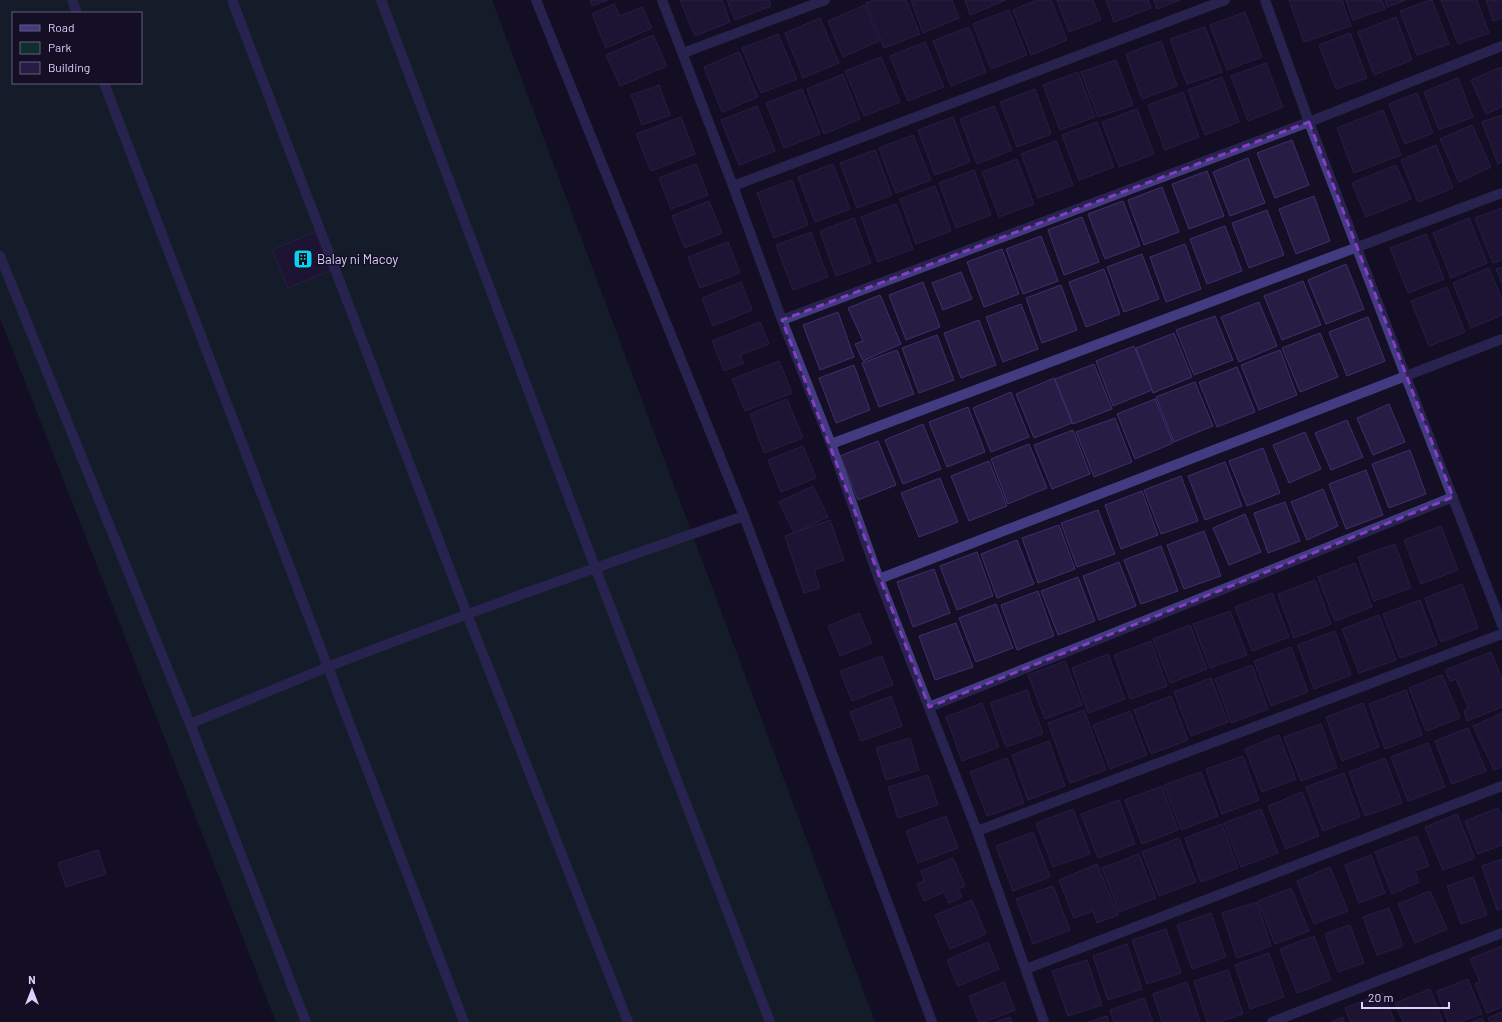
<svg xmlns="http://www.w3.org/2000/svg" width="1502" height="1022" viewBox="0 0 1502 1022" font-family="Barlow,sans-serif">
<rect width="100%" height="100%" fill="#140f24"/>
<path fill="#122d2d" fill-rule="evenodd" d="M0,0H492L875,1022H276L0,318ZM13,13H141V83H13Z"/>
<g fill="#261c44" stroke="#3f2e6f">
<polygon points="590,0 608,0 592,6"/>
<polygon points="680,0 722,0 730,22 695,36"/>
<polygon points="727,0 769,0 771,6 735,20"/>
<polygon points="874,0 906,0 920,34 884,48 866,3"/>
<polygon points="911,0 952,0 959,18 923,33"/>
<polygon points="965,0 1006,0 970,15"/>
<polygon points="1037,0 1051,0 1067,40 1031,55 1013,10"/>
<polygon points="1057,0 1093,0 1101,20 1069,32"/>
<polygon points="1106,0 1148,0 1151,8 1114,22"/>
<polygon points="1154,0 1180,0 1157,9"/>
<polygon points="1289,0 1342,0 1351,26 1304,42"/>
<polygon points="1346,0 1382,0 1385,9 1353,20"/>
<polygon points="1385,0 1406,0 1387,7"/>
<polygon points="1430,0 1432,0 1449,44 1417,55 1400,11"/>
<polygon points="1441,0 1477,0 1489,33 1458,44"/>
<polygon points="1486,0 1502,0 1502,18 1493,21"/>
<polygon points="614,4 620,16 642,7 652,28 606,48 592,14"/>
<polygon points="865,5 879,41 843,57 828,21"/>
<polygon points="1009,10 1027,55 991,69 973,24"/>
<polygon points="1245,12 1262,57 1227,70 1210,25"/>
<polygon points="1396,17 1412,60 1374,75 1358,32"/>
<polygon points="820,18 839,63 803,78 785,33"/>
<polygon points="969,27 986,72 951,86 933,41"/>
<polygon points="1205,27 1222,72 1187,84 1170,39"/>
<polygon points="1350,33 1367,78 1336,89 1319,45"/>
<polygon points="778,34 797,79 761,93 742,48"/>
<polygon points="653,35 667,66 620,86 606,55"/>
<polygon points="1161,41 1177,86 1142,99 1126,54"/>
<polygon points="925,42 944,87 908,101 890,56"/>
<polygon points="739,52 758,97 722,112 704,67"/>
<polygon points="881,57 900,102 864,116 845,71"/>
<polygon points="1116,60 1133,105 1098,117 1081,72"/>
<polygon points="1266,63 1283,107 1248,121 1231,76"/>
<polygon points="1501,67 1502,107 1486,114 1471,80"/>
<polygon points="1078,72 1095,117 1060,130 1043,85"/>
<polygon points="843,74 860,119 824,134 807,89"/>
<polygon points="1222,77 1239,122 1205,135 1188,90"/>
<polygon points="1458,78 1473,117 1439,130 1424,92"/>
<polygon points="659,85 670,115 642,125 631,95"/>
<polygon points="802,89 820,134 784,148 766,103"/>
<polygon points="1035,89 1051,134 1017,147 1000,102"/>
<polygon points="1183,92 1199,137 1165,150 1148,105"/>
<polygon points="1417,93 1433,133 1405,144 1389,104"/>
<polygon points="757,106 775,151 739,165 721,120"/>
<polygon points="994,106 1012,150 977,164 960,119"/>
<polygon points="1137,109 1154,154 1119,167 1102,122"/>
<polygon points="1383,110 1401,155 1354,173 1337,128"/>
<polygon points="1502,115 1502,162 1498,164 1482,122"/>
<polygon points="681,117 695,154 651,171 636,134"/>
<polygon points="953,117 970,162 935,175 918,130"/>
<polygon points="1097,122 1114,167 1079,180 1062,135"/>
<polygon points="1472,125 1491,167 1459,182 1440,139"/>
<polygon points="913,135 931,180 896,193 879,148"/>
<polygon points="1292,140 1309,185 1275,198 1257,153"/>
<polygon points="1056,141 1073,185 1038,198 1021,154"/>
<polygon points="1436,145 1453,188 1418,202 1401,160"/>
<polygon points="875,150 892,195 857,208 840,163"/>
<polygon points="1248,158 1265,203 1230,216 1213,172"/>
<polygon points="1017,159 1034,204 999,217 982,172"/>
<polygon points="696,164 708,195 671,209 659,178"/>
<polygon points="833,164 850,209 815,222 798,177"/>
<polygon points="1396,165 1411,199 1366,217 1352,183"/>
<polygon points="974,170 991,215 956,228 939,183"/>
<polygon points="1207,171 1224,216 1189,229 1172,184"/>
<polygon points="792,180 808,225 774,238 757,193"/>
<polygon points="935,186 951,231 916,244 900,199"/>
<polygon points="1162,187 1179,232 1144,245 1128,200"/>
<polygon points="1314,196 1330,241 1296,254 1279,209"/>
<polygon points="709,201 722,233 685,248 672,216"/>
<polygon points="1123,201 1140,246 1105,259 1088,214"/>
<polygon points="896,204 913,249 878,262 861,217"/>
<polygon points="1502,208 1502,260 1493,263 1475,218"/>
<polygon points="1267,210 1284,255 1249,268 1232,223"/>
<polygon points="1082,217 1099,262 1064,275 1048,230"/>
<polygon points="854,218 871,263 836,276 820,231"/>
<polygon points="1469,218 1487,263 1451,278 1433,233"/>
<polygon points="1225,226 1242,271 1207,284 1190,239"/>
<polygon points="319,230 334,269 288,288 272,250"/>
<polygon points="811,232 828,277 793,290 776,245"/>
<polygon points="1426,234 1444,279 1408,293 1390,248"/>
<polygon points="1041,236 1058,281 1023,294 1006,249"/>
<polygon points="728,242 740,273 700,288 688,257"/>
<polygon points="1185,244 1201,289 1166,302 1150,257"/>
<polygon points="1002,249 1019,294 984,307 967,262"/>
<polygon points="1142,254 1159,299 1124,312 1107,267"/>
<polygon points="1346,264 1364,309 1326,324 1308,280"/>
<polygon points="1502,267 1502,284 1496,269"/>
<polygon points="1489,268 1502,300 1502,315 1471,328 1453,283"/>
<polygon points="1104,269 1120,314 1086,327 1069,282"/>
<polygon points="961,272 972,299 943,310 932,283"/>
<polygon points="1303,281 1321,325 1282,340 1264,296"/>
<polygon points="741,282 752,310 713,326 702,298"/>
<polygon points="923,282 940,327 906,340 889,295"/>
<polygon points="1061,285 1077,330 1042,343 1026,298"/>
<polygon points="1447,287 1465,332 1429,346 1411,301"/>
<polygon points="880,295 901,344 863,361 855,344 863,341 848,308"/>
<polygon points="1259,302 1277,346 1239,362 1221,317"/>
<polygon points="1021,304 1038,349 1003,362 986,317"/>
<polygon points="838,312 854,357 820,370 803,325"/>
<polygon points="1215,316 1233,360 1194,375 1176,330"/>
<polygon points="1368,317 1385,361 1347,376 1329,332"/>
<polygon points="979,320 996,365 961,378 944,333"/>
<polygon points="760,322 769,344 740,355 744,363 724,371 712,341"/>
<polygon points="1174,333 1192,377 1153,393 1136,348"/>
<polygon points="1320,333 1338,377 1300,392 1282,348"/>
<polygon points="937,335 954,380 919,393 902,348"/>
<polygon points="1134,346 1152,390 1113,406 1096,361"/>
<polygon points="897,350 914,394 879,407 862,363"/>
<polygon points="1280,350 1297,395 1259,410 1241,365"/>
<polygon points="779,361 792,393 745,411 732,379"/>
<polygon points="1094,364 1112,409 1073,424 1055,379"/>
<polygon points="854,365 870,410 836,423 819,378"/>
<polygon points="1237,367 1255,412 1217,427 1199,382"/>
<polygon points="1054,378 1072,423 1034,438 1016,394"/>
<polygon points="1195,382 1213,426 1174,442 1156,397"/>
<polygon points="1011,392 1029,437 991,452 973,408"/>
<polygon points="787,399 803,438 764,453 750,414"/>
<polygon points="1155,399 1173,443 1135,459 1117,414"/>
<polygon points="1389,404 1405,442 1373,455 1357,418"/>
<polygon points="968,407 985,452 947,467 929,422"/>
<polygon points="1115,418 1132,462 1094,477 1076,432"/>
<polygon points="1347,420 1363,457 1331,470 1315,433"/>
<polygon points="923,424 941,469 903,484 885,440"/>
<polygon points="1073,430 1090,474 1052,489 1034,445"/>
<polygon points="1305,432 1321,469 1289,483 1273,445"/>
<polygon points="878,441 896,485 858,500 840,456"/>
<polygon points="1029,444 1047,488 1008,504 991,459"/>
<polygon points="803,446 816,478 781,492 768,460"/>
<polygon points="1263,448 1280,493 1247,506 1229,461"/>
<polygon points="1410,450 1426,494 1389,508 1372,464"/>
<polygon points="989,461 1007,506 969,521 951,476"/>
<polygon points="1225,462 1242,506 1205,520 1188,476"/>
<polygon points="1366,470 1383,515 1346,529 1329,484"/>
<polygon points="1181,476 1198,521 1161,534 1144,490"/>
<polygon points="940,478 958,522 919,537 901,493"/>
<polygon points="813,486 828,517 794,533 779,502"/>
<polygon points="1323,489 1338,526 1307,540 1291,502"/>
<polygon points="1142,491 1158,535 1121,549 1105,505"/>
<polygon points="1285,502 1300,541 1268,553 1254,513"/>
<polygon points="1098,510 1115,554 1077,567 1061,523"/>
<polygon points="1245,514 1261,552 1229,565 1213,528"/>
<polygon points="830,520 844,560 814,570 820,588 804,593 785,536"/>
<polygon points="1059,525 1075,569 1038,583 1022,538"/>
<polygon points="1441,526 1458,570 1421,584 1404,540"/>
<polygon points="1204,531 1221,576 1184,589 1167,545"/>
<polygon points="1017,540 1034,584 997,598 981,554"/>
<polygon points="1395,544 1411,588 1374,601 1358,557"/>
<polygon points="1161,546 1178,591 1141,604 1124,560"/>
<polygon points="977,552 993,596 957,610 940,566"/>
<polygon points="1119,562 1136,606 1099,620 1083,576"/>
<polygon points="1355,563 1372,607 1335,621 1318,577"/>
<polygon points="934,569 950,613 913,627 897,582"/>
<polygon points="1078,577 1095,621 1058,635 1041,591"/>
<polygon points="1315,580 1331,624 1294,638 1278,594"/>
<polygon points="1462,584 1478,628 1441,642 1425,598"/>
<polygon points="1038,591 1054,636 1017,650 1001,605"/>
<polygon points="1272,593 1289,637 1252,651 1235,607"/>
<polygon points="1420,600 1437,645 1400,658 1383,614"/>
<polygon points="996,604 1013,648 976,662 959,618"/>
<polygon points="1230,611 1247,655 1210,668 1193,624"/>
<polygon points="859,613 872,643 840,656 828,626"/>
<polygon points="1379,615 1396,660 1359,673 1342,629"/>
<polygon points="956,623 973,667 935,680 919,636"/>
<polygon points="1190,625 1207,669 1170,683 1153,639"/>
<polygon points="1335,631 1351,675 1314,689 1298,645"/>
<polygon points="1151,641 1167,686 1130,699 1114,655"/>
<polygon points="1291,647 1308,692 1271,706 1254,661"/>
<polygon points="1491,652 1502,679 1502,707 1467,721 1464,711 1468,707 1456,679 1450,681 1445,670"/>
<polygon points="1108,654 1125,699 1088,713 1072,668"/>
<polygon points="882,656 893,685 852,701 840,671"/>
<polygon points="1065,661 1082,705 1045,719 1028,675"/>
<polygon points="1252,665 1268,709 1231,723 1215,679"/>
<polygon points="1442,675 1460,718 1426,731 1409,688"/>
<polygon points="1211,678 1228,722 1191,736 1174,692"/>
<polygon points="1027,690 1043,734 1006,747 990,703"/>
<polygon points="1406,690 1422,735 1385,749 1369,704"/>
<polygon points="891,696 902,726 861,741 850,712"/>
<polygon points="1171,696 1188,740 1151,754 1134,710"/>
<polygon points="982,703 999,747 962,761 946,717"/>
<polygon points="1363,703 1379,747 1342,761 1326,717"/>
<polygon points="1084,710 1106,770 1070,783 1048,723"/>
<polygon points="1130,711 1147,755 1110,769 1093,725"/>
<polygon points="1502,713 1502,767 1494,770 1473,726"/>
<polygon points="1321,724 1337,768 1301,781 1284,737"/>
<polygon points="1468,728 1486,771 1452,784 1435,741"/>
<polygon points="1279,735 1296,779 1262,792 1245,749"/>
<polygon points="910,738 919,770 886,780 876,748"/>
<polygon points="1049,741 1065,786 1028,800 1012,755"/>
<polygon points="1428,743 1445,787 1408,801 1391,757"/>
<polygon points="1243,756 1259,800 1222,814 1206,769"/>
<polygon points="1007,758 1024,803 987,816 970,772"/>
<polygon points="1385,758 1402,803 1365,816 1349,772"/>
<polygon points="1201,772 1218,816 1181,830 1164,785"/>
<polygon points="1344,773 1360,817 1323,831 1306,787"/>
<polygon points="928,775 938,805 898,818 888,787"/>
<polygon points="1162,786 1178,830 1142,844 1125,800"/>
<polygon points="1302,792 1319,836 1286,849 1268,806"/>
<polygon points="1119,800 1135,844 1098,858 1081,814"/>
<polygon points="1498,808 1502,817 1502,845 1478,854 1465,821"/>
<polygon points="1073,809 1090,854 1053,867 1036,823"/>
<polygon points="1261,809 1278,853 1241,867 1224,823"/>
<polygon points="1457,814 1475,858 1443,870 1425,827"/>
<polygon points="946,816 958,848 918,863 906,831"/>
<polygon points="1222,824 1238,868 1201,882 1185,838"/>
<polygon points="1033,832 1050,877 1013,891 996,846"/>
<polygon points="1417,836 1429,866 1415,871 1419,882 1392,894 1375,852"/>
<polygon points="1179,838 1196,882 1159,896 1142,852"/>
<polygon points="98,850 106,874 66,887 58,863"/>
<polygon points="1139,854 1156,898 1119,912 1102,868"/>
<polygon points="1371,855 1385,893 1359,903 1345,865"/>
<polygon points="953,858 965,886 958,889 962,897 949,903 944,892 924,901 917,884 924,881 921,871"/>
<polygon points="1502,859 1502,909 1497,910 1482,866"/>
<polygon points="1097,864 1118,915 1097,923 1093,911 1074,918 1059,880"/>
<polygon points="1330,867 1348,911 1314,924 1297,881"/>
<polygon points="1473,877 1487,915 1461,924 1447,886"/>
<polygon points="1053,886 1070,930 1033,944 1016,899"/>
<polygon points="1291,888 1309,931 1275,944 1258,901"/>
<polygon points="1430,891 1447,929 1415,943 1398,904"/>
<polygon points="972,900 986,934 950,949 935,915"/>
<polygon points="1257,902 1271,946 1237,958 1222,913"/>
<polygon points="1389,908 1403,946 1377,955 1363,917"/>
<polygon points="1211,913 1226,957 1192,969 1177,925"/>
<polygon points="1350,925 1364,963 1338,972 1325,934"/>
<polygon points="1166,929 1181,973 1147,984 1132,940"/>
<polygon points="1314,936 1331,980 1297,993 1280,949"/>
<polygon points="988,942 999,969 958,986 947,960"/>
<polygon points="1127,944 1142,989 1108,1000 1093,956"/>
<polygon points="1502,946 1502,1007 1487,1013 1475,984 1480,982 1470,959"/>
<polygon points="1269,953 1284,997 1250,1009 1235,965"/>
<polygon points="1087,960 1102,1005 1068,1016 1052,971"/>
<polygon points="1228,970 1243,1014 1219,1022 1207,1022 1194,981"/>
<polygon points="1468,979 1482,1014 1459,1022 1448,1022 1437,991"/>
<polygon points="1004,982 1015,1010 985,1022 979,1022 969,996"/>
<polygon points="1187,982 1200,1022 1162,1022 1153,994"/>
<polygon points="1430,989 1443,1022 1403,1022 1395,1003"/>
<polygon points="1383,993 1395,1022 1351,1022 1345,1008"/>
<polygon points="1144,998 1153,1022 1114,1022 1110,1010"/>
<polygon points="1502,1012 1502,1022 1490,1022 1488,1018"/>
<polygon points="1107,1016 1109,1022 1089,1022"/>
<polygon points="1010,1017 1012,1022 995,1022"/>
<polygon points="1343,1017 1344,1022 1331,1022"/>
<polygon points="1482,1018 1484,1022 1471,1022"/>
</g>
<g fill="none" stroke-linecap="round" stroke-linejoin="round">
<g stroke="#423b81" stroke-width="10">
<polyline points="72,0 77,13"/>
<polyline points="232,0 467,614 628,1022"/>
<polyline points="381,0 595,567 770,1022"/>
<polyline points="536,0 744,516 932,1022"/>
<polyline points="662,0 733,186 782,320 831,444 879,579 977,831 1044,1022"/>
<polyline points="1265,0 1309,122 1406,377 1502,625"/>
<polyline points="683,53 825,0"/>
<polyline points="104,83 464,1022"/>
<polyline points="733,186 1225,0"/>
<polyline points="0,256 190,724 306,1022"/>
<polyline points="782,320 1309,122 1502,46"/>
<polyline points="831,444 1502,193"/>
<polyline points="879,579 1502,339"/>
<polyline points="929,707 1453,497"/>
<path d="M190,724C237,705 283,685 330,666C467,613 605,564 744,516"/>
<polyline points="977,831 1502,634"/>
<polyline points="1026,969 1502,786"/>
<polyline points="1272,1022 1502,933"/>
</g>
</g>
<path d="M0 0H1502V1022H0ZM1309,122L1453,497L929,707L782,320Z" fill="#140f24" fill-opacity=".55" fill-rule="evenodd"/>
<path fill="none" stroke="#843dc5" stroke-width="3" stroke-dasharray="8 5" stroke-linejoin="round" d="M1309,122L1453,497L929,707L782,320Z"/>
<defs>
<symbol id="building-square" viewBox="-11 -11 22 22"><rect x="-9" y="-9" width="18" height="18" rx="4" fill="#08d1f5" stroke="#140f24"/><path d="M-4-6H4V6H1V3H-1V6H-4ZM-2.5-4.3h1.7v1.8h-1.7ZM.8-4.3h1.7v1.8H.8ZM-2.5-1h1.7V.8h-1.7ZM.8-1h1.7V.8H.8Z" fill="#111"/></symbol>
</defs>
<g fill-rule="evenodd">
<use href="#building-square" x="292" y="248" width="22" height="22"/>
</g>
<g text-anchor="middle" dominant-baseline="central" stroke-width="3" stroke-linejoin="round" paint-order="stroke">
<g font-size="13" fill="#dad3fe" stroke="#140f24" text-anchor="start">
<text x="317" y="259">Balay ni Macoy</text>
</g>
</g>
<rect x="12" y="12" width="130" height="72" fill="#140f24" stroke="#635d7b"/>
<rect x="20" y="25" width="20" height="6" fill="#423b81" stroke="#635d7b"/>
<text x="48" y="32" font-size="12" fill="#dad3fe">Road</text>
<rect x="20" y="42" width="20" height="12" fill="#122d2d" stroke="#635d7b"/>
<text x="48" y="52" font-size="12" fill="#dad3fe">Park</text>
<rect x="20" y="62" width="20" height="12" fill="#261c44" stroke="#635d7b"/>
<text x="48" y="72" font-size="12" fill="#dad3fe">Building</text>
<g transform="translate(32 990)" stroke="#140f24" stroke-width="3" paint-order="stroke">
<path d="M0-3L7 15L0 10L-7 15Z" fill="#dad3fe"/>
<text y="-6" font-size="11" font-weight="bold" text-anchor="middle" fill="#dad3fe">N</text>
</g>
<path d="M1362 1002v6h87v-6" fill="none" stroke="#dad3fe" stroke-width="2"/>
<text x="1368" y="1002" font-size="12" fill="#dad3fe" stroke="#140f24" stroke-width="3" paint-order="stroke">20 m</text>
</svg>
